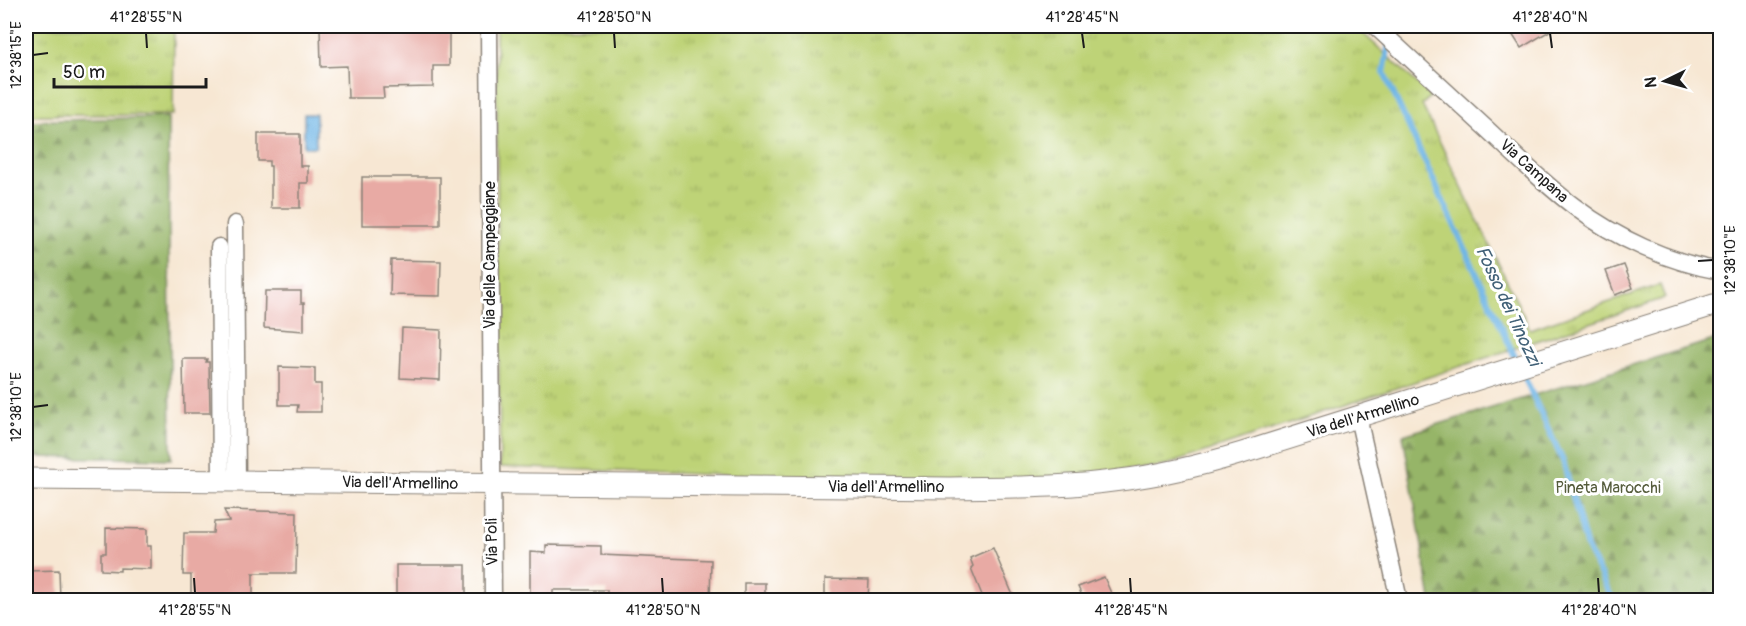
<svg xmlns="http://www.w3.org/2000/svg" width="1746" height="626" viewBox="0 0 1746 626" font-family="Pangolin,sans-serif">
<defs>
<pattern id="grass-tufts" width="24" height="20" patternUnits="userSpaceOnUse" patternTransform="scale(1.5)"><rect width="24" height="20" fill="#bed377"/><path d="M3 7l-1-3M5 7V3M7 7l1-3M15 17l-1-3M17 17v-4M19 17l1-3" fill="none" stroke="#a3b566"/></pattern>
<pattern id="forest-firs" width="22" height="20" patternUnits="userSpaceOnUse" patternTransform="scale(1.5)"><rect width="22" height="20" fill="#96b568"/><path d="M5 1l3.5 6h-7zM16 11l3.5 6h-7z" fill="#7a9255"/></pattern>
<pattern id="water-ripples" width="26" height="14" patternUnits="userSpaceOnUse" patternTransform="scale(1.5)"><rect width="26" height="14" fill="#6fb6e6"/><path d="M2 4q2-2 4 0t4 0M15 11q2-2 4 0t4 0" fill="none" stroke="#5a93ba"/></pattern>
</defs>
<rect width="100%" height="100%" fill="#fff"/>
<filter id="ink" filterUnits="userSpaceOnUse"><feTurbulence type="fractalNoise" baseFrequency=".0167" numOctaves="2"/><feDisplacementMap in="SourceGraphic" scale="12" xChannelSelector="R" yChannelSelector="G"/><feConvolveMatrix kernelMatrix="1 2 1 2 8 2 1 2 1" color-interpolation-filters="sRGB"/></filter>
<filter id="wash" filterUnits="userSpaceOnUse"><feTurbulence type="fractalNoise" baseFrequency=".008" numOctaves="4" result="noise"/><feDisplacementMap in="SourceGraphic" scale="24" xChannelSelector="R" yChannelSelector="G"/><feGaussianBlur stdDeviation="1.35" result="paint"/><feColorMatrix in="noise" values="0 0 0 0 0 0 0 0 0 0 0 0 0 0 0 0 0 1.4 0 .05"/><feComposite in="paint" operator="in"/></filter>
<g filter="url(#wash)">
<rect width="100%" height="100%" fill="#f7e7d3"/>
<g fill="url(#grass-tufts)" stroke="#6d784a" stroke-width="1.5">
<polygon points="26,26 174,26 173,115 26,115"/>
<polygon points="496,26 1355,26 1431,96 1422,105 1530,329 1660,285 1665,298 1163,466 1003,485 500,467"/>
</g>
<g fill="url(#forest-firs)" stroke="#596842" stroke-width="1.5">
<polygon points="168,117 171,459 26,457 26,121"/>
<polygon points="1720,338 1720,600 1431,600 1403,435"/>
</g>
<rect fill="url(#water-ripples)" stroke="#466981" stroke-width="1.5" x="304" y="114" width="12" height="33"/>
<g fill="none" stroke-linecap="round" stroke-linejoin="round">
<polyline stroke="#6fb6e6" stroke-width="6" points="1392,26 1384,73 1563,461 1587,548 1613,600"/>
</g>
<g id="blocks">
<g fill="#e8aaa4">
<polygon points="320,26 449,26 449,66 433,66 433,87 383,88 384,98 348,98 347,66 321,67"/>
<polygon points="1507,26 1558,26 1521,48"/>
<polygon points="258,134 300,134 300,166 308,166 308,183 300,183 300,208 271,208 271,166 269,166 269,161 258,161"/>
<rect x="362" y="177" width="78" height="48"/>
<polygon points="391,260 441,261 440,296 390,295"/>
<polygon points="1624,265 1633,288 1615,295 1606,271"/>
<polygon points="265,291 301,291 301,303 304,303 304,331 264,328"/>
<polygon points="402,328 441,330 440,380 400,378"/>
<polygon points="183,359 207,359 206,362 209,362 210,413 184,413"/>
<polygon points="279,367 315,368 315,384 321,384 321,412 297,412 298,405 279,405"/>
<polygon points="224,510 297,512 296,573 253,573 253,596 241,595 241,600 191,600 191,575 183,575 184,533 213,533 214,522 229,521"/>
<polygon points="106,528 147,529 147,546 151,546 151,569 120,568 120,571 101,570 101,553 106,553"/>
<polygon points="546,545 601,546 601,555 711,560 710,600 607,600 607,590 553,590 553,600 530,600 530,552 546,553"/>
<polygon points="993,548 1015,600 984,600 971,568 973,566 970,558"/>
<rect x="396" y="565" width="70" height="35"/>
<polygon points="59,570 60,600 26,600 26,575 28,575 28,571"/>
<polygon points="1104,577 1114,600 1084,600 1078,587"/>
<polygon points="825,579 869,580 868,600 825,600"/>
<rect x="744" y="583" width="21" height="17"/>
</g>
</g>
</g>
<g filter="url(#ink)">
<use href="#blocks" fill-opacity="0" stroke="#8a8278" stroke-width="1.5"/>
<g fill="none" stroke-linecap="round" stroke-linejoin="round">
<defs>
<g id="minor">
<polyline points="489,26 493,600"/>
<path d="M1375,26C1413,61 1451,96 1489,131C1517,157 1544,184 1575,207C1617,239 1669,262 1720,271"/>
<polyline points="235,224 237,482"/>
<polyline points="219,247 221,481"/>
<polyline points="1358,417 1399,600"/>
</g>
<path id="tertiary" d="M26,479L950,488C1007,487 1064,488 1120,480C1162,475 1202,465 1242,453L1720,303"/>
</defs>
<use href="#minor" stroke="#8a8278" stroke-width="19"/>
<use href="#tertiary" stroke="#8a8278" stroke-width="23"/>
<use href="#minor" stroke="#fff" stroke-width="16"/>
<use href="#tertiary" stroke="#fff" stroke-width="21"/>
</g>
</g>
<path fill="none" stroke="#1c1c1c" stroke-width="2" d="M146,33L147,48M614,33L615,48M1082,33L1084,48M1550,33L1552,48M33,55L48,53M1698,261L1713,260M33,407L48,405M194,578L195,593M662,578L663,593M1130,578L1131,593M1598,578L1599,593"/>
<g text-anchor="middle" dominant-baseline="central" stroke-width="6" stroke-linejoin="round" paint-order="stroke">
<g font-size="16" fill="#1c1c1c" stroke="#fff">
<text transform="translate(1534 171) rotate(42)">Via Campana</text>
<text transform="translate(490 255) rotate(-90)">Via delle Campeggiane</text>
<text transform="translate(1363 416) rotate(-17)">Via dell'Armellino</text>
<text transform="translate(400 483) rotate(1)">Via dell'Armellino</text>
<text x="886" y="487">Via dell'Armellino</text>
<text transform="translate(492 542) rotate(-91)">Via Poli</text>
</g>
<g font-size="16" fill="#555c3c" stroke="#fff">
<text x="1608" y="488">Pineta Marocchi</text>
</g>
<g font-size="18" font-style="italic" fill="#416177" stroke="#fff">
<text transform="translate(1508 306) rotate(65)">Fosso dei Tinozzi</text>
</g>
</g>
<rect width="1746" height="626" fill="none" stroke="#fff" stroke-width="66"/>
<g transform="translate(1665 81) rotate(265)" stroke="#ffffff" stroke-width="4.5" paint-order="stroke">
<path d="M0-4.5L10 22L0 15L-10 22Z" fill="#1c1c1c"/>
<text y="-9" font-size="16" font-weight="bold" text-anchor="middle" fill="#1c1c1c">N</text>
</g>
<path d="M54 78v9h152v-9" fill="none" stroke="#1c1c1c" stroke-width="3"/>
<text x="63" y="78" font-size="18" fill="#1c1c1c" stroke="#ffffff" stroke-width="4.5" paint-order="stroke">50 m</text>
<rect x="33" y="33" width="1680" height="560" fill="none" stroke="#1c1c1c" stroke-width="2"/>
<g font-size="15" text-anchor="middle" fill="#1c1c1c">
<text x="146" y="22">41°28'55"N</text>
<text x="614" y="22">41°28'50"N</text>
<text x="1082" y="22">41°28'45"N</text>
<text x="1550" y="22">41°28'40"N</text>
<text transform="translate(16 55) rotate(-90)" y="5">12°38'15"E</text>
<text transform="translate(1730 260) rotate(-90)" y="5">12°38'10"E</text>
<text transform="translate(16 407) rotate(-90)" y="5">12°38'10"E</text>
<text x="195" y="615">41°28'55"N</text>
<text x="663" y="615">41°28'50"N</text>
<text x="1131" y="615">41°28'45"N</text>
<text x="1599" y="615">41°28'40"N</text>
</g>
</svg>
